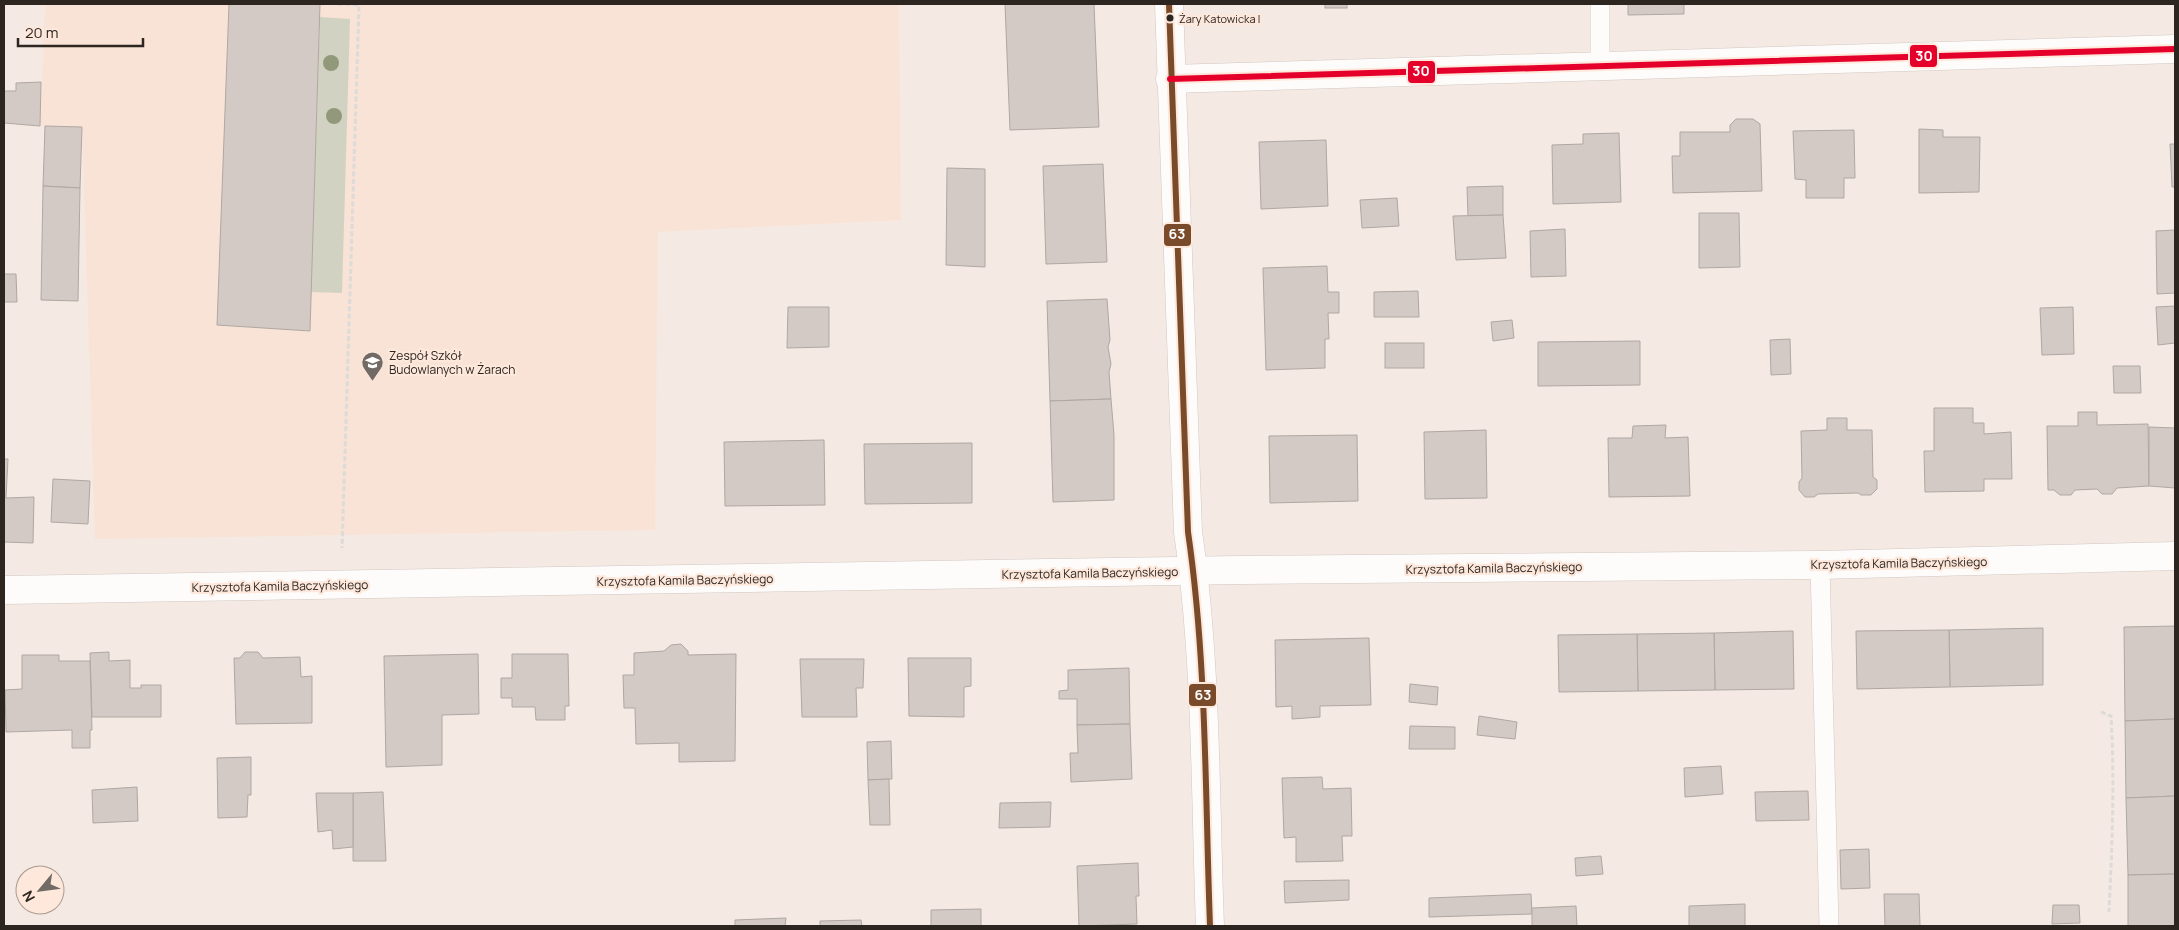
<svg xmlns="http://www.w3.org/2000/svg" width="2179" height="930" viewBox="0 0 2179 930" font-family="Manrope,sans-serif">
<rect width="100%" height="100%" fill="#f5eae3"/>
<polygon fill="#f8e3d6" points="45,4 899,4 901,220 658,232 655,530 95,539 82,128 40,126"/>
<polygon fill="#d1d2c2" points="320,17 350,19 342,293 311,292"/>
<g fill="#d3cac5" stroke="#b0a7a2">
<polygon points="229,4 320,4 310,331 217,325"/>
<polygon points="1005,4 1094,4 1099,127 1010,130"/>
<rect x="1325" y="4" width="22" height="4"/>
<polygon points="1628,4 1684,4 1684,14 1628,15"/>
<polygon points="41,82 40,126 4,123 4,91 16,91 16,83"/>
<polygon points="1736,119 1753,119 1760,124 1762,191 1673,193 1672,156 1680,156 1680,132 1730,132 1730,125"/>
<polygon points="45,126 82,127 80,188 43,186"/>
<polygon points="1919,129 1943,130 1943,137 1980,137 1979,192 1919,193"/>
<polygon points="1854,130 1855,178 1844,178 1844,198 1806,198 1806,180 1795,179 1793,131"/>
<polygon points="1619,133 1621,202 1553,204 1552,145 1583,144 1583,134"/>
<polygon points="1326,140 1328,206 1261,209 1259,142"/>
<polygon points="2170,144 2175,144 2175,187 2172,187"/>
<polygon points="1103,164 1107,262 1046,264 1043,166"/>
<polygon points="947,168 985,169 985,267 946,265"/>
<polygon points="43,186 80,188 78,301 41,300"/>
<polygon points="1503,186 1503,215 1468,216 1467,187"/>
<polygon points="1397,198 1399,226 1362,228 1360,200"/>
<polygon points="1699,213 1739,213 1740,267 1699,268"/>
<polygon points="1503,215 1506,258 1456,260 1453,216"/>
<polygon points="1565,229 1566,276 1531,277 1530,231"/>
<polygon points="2175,230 2175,293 2157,294 2156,231"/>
<polygon points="1327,266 1328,292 1339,292 1339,313 1328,313 1329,339 1325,339 1325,368 1266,370 1263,268"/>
<polygon points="4,274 16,274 17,302 4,302"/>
<polygon points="1418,291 1419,317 1374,317 1374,292"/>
<polygon points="1107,299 1110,340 1108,347 1111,364 1109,372 1111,399 1050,401 1047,301"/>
<polygon points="2175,306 2175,343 2158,345 2156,307"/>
<polygon points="788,307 829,307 829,347 787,348"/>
<polygon points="2073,307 2074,354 2042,355 2040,308"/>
<polygon points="1512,320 1514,338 1493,341 1491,322"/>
<polygon points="1790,339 1791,374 1771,375 1770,340"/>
<polygon points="1640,341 1640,385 1538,386 1538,342"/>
<rect x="1385" y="343" width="39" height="25"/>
<polygon points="2113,366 2140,366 2141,393 2114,393"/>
<polygon points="1111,399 1114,435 1114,500 1053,502 1050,401"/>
<polygon points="1934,408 1973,408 1973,423 1984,423 1984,434 2011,432 2012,479 1984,479 1984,491 1925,492 1924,451 1934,451"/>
<polygon points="2078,412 2097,412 2097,425 2148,424 2149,486 2117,488 2112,494 2102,494 2097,489 2075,490 2071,495 2060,495 2054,490 2048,490 2047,426 2078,426"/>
<polygon points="1827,418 1847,418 1847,430 1872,430 1873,477 1877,480 1877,489 1871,495 1861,495 1858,493 1818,494 1814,497 1805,497 1799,490 1799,482 1802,478 1801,431 1827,430"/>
<polygon points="1666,425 1665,438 1688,437 1690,496 1609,497 1608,438 1632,438 1633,426"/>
<polygon points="2149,427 2175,428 2175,488 2149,486"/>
<polygon points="1486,430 1487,498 1425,499 1424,432"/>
<polygon points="1357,435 1358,501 1270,503 1269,436"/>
<polygon points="824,440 825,505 725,506 724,442"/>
<polygon points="972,443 972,503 865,504 864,444"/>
<polygon points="4,459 8,459 6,498 34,497 33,543 4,542"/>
<polygon points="53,479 90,481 88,524 51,522"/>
<polygon points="2175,626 2175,719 2125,721 2124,627"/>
<polygon points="2043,628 2043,685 1950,687 1949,630"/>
<polygon points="1949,630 1950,687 1857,689 1856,631"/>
<polygon points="1793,631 1794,689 1715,690 1714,633"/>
<polygon points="1714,633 1715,690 1638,691 1637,634"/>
<polygon points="1637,634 1638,691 1559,692 1558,635"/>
<polygon points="1369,638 1371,705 1320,706 1320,717 1292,719 1292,706 1276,707 1275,640"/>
<polygon points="681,644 688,651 688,655 736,654 735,761 679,762 679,743 636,744 635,708 624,708 623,675 634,675 634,653 664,651 671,645"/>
<polygon points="109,652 109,661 130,660 130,688 141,688 141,685 161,685 161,717 92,717 90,653"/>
<polygon points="245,652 258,652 263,658 300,657 301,677 312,676 312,723 236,724 234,658 240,658"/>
<polygon points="478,654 479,714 442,715 442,765 386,767 384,656"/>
<polygon points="512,654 568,654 569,706 565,706 565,720 536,720 535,707 512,707 512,698 501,698 501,678 512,678"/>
<polygon points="22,655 59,655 59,661 90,661 92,730 90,730 90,748 72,748 72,730 6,732 5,690 22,689"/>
<polygon points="908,658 971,658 971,686 964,687 964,717 909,716"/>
<polygon points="800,659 864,659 863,688 856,688 857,717 802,717"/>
<polygon points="1129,668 1130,724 1077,725 1077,699 1059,699 1059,691 1068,690 1068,670"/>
<polygon points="1410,684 1438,687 1437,705 1409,702"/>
<polygon points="1479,716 1517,722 1515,739 1477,735"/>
<polygon points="2175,719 2175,796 2126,798 2125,721"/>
<polygon points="1130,724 1132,779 1071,782 1070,753 1078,753 1077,725"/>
<polygon points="1410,726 1455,727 1455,749 1409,749"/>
<polygon points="891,741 892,779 868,780 867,742"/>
<polygon points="251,757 251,795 248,795 247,817 218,818 217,758"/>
<polygon points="1721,766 1723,794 1685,797 1684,768"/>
<polygon points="1322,777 1323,789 1351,788 1352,836 1342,836 1343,861 1296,862 1296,837 1284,838 1282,778"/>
<polygon points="889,779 890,825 870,825 868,780"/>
<polygon points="137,787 138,821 93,823 92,790"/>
<polygon points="1808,791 1809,820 1756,821 1755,792"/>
<polygon points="383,792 386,861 353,861 353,793"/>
<polygon points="316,793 353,793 353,847 333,849 332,830 318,832"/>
<polygon points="2175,796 2175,874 2128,875 2126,798"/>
<polygon points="1051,802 1050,827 999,828 1000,803"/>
<polygon points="1869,849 1870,888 1841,889 1840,850"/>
<polygon points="1601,856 1603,874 1576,876 1575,858"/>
<polygon points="1138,863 1139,896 1136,896 1137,924 1079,926 1077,866"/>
<polygon points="2175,874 2175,926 2128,926 2128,875"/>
<polygon points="1349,880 1349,900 1285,903 1284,881"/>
<polygon points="1531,894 1532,914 1429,917 1429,898"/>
<polygon points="1884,894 1919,894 1920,926 1885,926"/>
<polygon points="1745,904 1745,926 1689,926 1689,906"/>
<polygon points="2053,905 2079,905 2080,923 2052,924"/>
<polygon points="1576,906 1577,926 1532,926 1532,908"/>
<polygon points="981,909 981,926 931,926 931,910"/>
<polygon points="786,918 785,926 735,926 735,920"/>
<polygon points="861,920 862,926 820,926 820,921"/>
</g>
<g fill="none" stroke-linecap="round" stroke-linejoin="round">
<defs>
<g id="lane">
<polyline points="1600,4 1600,67"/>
<polyline points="1820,565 1829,926"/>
</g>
<g id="street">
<polyline points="1170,79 2175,49"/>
<polyline points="4,590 1239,570 1820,565 2175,556"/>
</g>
<path id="secondary" d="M1169,4L1188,532C1207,662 1205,795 1210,926"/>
</defs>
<use href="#lane" stroke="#d0c7c1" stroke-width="20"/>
<use href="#street" stroke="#d0c7c1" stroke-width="29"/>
<use href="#secondary" stroke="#d0c7c1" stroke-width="29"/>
<g stroke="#dddad7" stroke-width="3" stroke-dasharray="5 2.5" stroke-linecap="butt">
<polyline points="338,4 359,5 342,548"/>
<path d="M2101,712L2111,716C2115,781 2112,847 2109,912"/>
</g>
<use href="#lane" stroke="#fefcfb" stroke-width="19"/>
<use href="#street" stroke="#fefcfb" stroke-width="28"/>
<use href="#secondary" stroke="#fefcfb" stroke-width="28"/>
<defs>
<path id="bus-1" d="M1169,4L1188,532C1207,662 1205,795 1210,926"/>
<polyline id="bus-2" points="1170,79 2175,49"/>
</defs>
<use href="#bus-1" stroke="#fde8db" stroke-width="10"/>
<use href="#bus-2" stroke="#fde8db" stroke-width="10"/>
<use href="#bus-1" stroke="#7a4b2a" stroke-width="6"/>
<use href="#bus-2" stroke="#e4002b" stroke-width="6"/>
</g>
<g fill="#92997b">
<circle cx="331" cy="63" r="8"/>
<circle cx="334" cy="116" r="8"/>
</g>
<defs>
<symbol id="school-pin" viewBox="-11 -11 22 30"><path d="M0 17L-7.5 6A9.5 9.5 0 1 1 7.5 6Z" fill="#726a64" stroke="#fde8db"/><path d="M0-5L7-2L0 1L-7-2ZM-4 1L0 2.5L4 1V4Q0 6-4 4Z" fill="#fff"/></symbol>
</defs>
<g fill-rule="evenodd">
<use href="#school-pin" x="360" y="350" width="25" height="34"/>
</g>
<circle fill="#2c2520" stroke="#fde8db" stroke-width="2" cx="1170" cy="18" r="4.5"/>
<g text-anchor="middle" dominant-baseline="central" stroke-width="4.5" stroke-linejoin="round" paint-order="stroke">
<g font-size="11" fill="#2c2520" stroke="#fde8db" text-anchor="start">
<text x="1179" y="18">Żary Katowicka I</text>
</g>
<g font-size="12" fill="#2c2520" stroke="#fde8db" text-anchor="start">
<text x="389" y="355">Zespół Szkół<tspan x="389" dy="14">Budowlanych w Żarach</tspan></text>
</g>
<g font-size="12" fill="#2c2520" stroke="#fde8db">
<text transform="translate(1899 563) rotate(-1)">Krzysztofa Kamila Baczyńskiego</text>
<text transform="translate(1494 568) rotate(-1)">Krzysztofa Kamila Baczyńskiego</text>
<text transform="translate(1090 573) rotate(-1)">Krzysztofa Kamila Baczyńskiego</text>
<text transform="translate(685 580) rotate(-1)">Krzysztofa Kamila Baczyńskiego</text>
<text transform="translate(280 586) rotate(-1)">Krzysztofa Kamila Baczyńskiego</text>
</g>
</g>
<g stroke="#fde8db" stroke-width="2">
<rect x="1909" y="44" width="29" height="24" rx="5" fill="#e4002b"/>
<rect x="1407" y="60" width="29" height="24" rx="5" fill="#e4002b"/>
<rect x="1163" y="223" width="29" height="24" rx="5" fill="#7a4b2a"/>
<rect x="1188" y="683" width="29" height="24" rx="5" fill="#7a4b2a"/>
</g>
<g font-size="14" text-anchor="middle" font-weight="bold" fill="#fff">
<text x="1924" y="61">30</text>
<text x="1421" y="76">30</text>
<text x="1177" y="239">63</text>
<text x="1203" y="700">63</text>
</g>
<rect width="2179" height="930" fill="none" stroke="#2c2520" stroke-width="10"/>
<g transform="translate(40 890) rotate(241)"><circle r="24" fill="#fde8db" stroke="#a99a90"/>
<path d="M0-4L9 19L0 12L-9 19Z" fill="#726a64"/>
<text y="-8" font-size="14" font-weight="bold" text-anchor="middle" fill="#2c2520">N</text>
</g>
<path d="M18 38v8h125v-8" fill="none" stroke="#2c2520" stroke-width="2.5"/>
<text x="25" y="38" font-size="15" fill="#2c2520" stroke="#fde8db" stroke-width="4" paint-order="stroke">20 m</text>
</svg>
